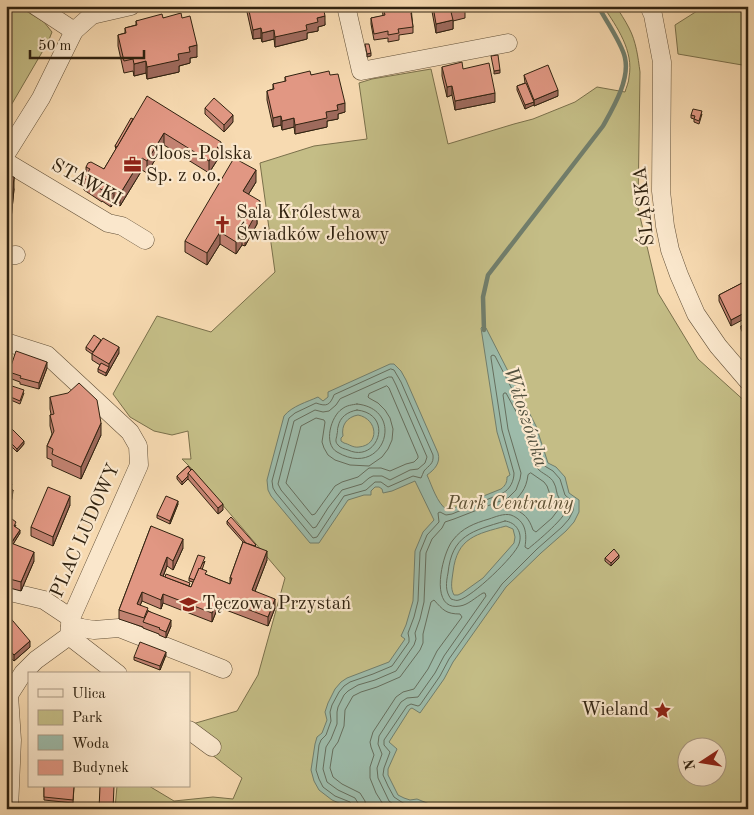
<svg xmlns="http://www.w3.org/2000/svg" width="754" height="815" viewBox="0 0 754 815" font-family="'Old Standard TT',serif">
<rect width="100%" height="100%" fill="#f7dab1"/>
<filter id="stains"><feTurbulence type="fractalNoise" baseFrequency=".004" numOctaves="4"/><feColorMatrix values="0 0 0 0 .2 0 0 0 0 .09 0 0 0 0 .02 0 0 0 .5 -.17"/></filter>
<radialGradient id="worn" r=".72"><stop offset=".6" stop-color="#630" stop-opacity="0"/><stop offset="1" stop-color="#630" stop-opacity=".3"/></radialGradient>
<g fill="#c4bd86" stroke="#7a704b" fill-rule="evenodd">
<polygon points="6,6 18,6 44,22 52,32 48,42 6,114"/>
<path d="M603,6H616C620,13 625,20 629,28C636,41 638,57 640,72L638,208L658,293L698,359L748,404V809H115L117,786H149L174,801L213,797L233,799L242,778L189,737V725L237,711L258,675L285,578L191,468L182,459H191L188,431L172,435L154,431L130,417L113,394L157,316L211,332L275,272L260,163L314,146L367,139L359,83L372,79L431,69L448,144L514,124L533,119L575,102L597,87L625,92C626,88 629,82 629,77C634,51 617,27 603,6ZM686,748H716V778H686Z"/>
<polygon points="705,6 748,6 748,66 678,54 675,25"/>
</g>
<path fill="#9dbbaa" stroke="#717e6c" fill-rule="evenodd" d="M483,326L486,328L536,426L548,463L556,467L565,477L569,493L579,500V512L574,522L566,531L541,553L506,587L453,662L444,679L420,713L412,708L410,709L389,742L397,749L388,769V775L398,795L404,798L410,800L417,799L442,809H353L332,800L319,790L314,781L311,770L315,744L317,737L322,733L327,720L325,712L328,703L335,689L341,682L347,678L389,662L405,639L401,636L406,625L413,601L415,551L423,532L434,520L415,481L392,491L383,493L382,489L379,487H375L371,491V495H364L348,500L319,543H310L271,496L268,490L267,480L284,416C292,406 307,402 318,397L323,401L328,397V392L390,364H394L401,371L406,380L438,453C441,463 434,470 427,475C432,486 437,503 447,510L451,509L501,489C506,485 507,482 507,477L510,475L497,432L481,328ZM358,415C378,419 380,445 359,447C353,448 349,444 344,443L341,441V438L343,436C341,425 347,417 358,415ZM506,526L513,529L515,537L514,543L483,578L462,593L458,595H454C450,588 452,580 453,572C457,537 477,534 506,526Z"/>
<g fill="none" stroke-linecap="round" stroke-linejoin="round">
<g stroke="#666e5d" stroke-width="1">
<path d="M391,369L394,370L401,382L433,455C434,464 429,465 424,471C423,473 422,476 421,478L413,476L388,487L381,482H375L366,490L344,496L317,537L313,538L276,493L273,488L272,481L289,418L295,413L316,403C327,407 330,405 334,395Z"/>
<polygon points="389,377 392,377 396,385 427,457 425,463 418,469 410,470 390,480 382,476 373,476 369,478 362,484 342,490 328,508 316,527 313,528 281,490 278,484 294,421 315,410 323,412 329,411 336,405 340,399"/>
<polygon points="387,386 389,388 418,456 418,458 414,462 406,464 390,471 381,468 369,468 358,477 342,482 335,486 315,514 312,515 286,483 301,426 316,418 324,420 325,422 322,442 324,448 328,455 335,460 350,465 369,466 382,457 388,449 392,440 393,429 390,418 385,410 378,403 369,398 368,397 369,394"/>
<path d="M357,404C407,409 384,480 337,452C323,444 331,416 342,409C347,405 352,405 357,404Z"/>
<path d="M357,410C395,414 378,464 348,450C345,449 340,448 338,445C334,441 337,438 337,434C338,432 337,429 338,427C340,417 347,412 357,410Z"/>
<path d="M531,473L544,482L547,486L552,500L558,510L552,518L536,532L533,530C529,518 524,513 512,508L511,506C520,494 526,491 528,475Z"/>
<path d="M505,521C516,522 523,533 519,544C515,556 472,597 459,600C456,601 455,600 451,599C445,591 446,583 448,573C452,535 472,531 505,521Z"/>
<path d="M352,809V805L350,802L335,796L323,787L319,779L316,770L319,745L321,740L326,735L331,721L330,712L332,705L339,692L344,686L350,682L373,674L392,666L409,642V638L408,633L414,617L418,601L420,552L427,535L439,522L438,513L440,512L446,515L452,514L503,493C510,489 514,481 514,473L502,430L491,358V356L493,355L495,356L532,428L543,465L553,471L560,479L565,495L574,503L573,511L569,519L562,527L537,549L502,584L449,659L440,676L420,705L418,706L411,704L407,706L384,740V745L390,752L384,768L383,775L388,786L394,797L403,803L410,805H417L428,809"/>
<path d="M359,809L358,803L355,798L338,790L327,782L323,769L326,747L331,739L337,724V712L338,707L344,695L348,691L358,685L375,680L396,671L414,645L416,639L415,633L420,619L424,602L426,553L432,539L442,528L445,522L454,519L508,498L516,490L520,479L521,473L508,429L503,395L504,393H506L526,430L537,468C542,474 551,476 554,483C557,488 556,494 559,498C561,501 566,503 567,506C570,515 535,543 528,549L525,547C527,533 526,521 511,515C504,513 495,517 489,519C475,523 462,528 453,540C442,553 428,612 460,606C468,605 476,597 483,593H485L486,596L444,656L435,673L418,697L407,698L401,702L379,736L378,744L382,754L377,768L378,778L389,801L400,809"/>
<path d="M366,809L365,801L360,793L342,784L333,777L330,768L333,749L338,742L344,726L345,710L353,696L361,692L377,687L400,677L420,650L423,643V634L431,602L434,600C443,610 446,614 460,614L462,617L437,651L428,669L414,689L403,692L396,697L373,732L370,742L371,747L374,755L370,767V778L376,793L386,809"/>
</g>
<path stroke="#717e6c" stroke-width="4.5" d="M484,330L483,297L488,275L603,126C613,108 630,80 625,58C623,45 605,19 598,6"/>
<defs>
<g id="minor">
<polyline points="36,6 74,31 92,15 131,6"/>
<polyline points="346,6 361,71 508,43"/>
<polyline points="649,6 653,15 662,62 661,191 665,226 670,250 679,275 696,314 718,346 748,381"/>
<polyline points="6,154 41,98 74,31"/>
<polyline points="6,162 108,223 122,226 145,240"/>
<polyline points="6,256 16,255"/>
<polyline points="6,342 47,355 130,432 138,446 139,465 71,618 69,636 36,660 23,673 9,695 12,740 9,809"/>
<polyline points="6,591 44,600 71,618"/>
<polyline points="70,625 82,628 94,630 119,628 223,669"/>
<polyline points="69,636 118,674"/>
<polyline points="189,730 212,747"/>
</g>
</defs>
<use href="#minor" stroke="#625038" stroke-width="19"/>
<use href="#minor" stroke="#fae7cc" stroke-width="18"/>
</g>
<g fill="#c28271" stroke="#302210">
<polygon points="247,6 323,6 325,25 318,27 318,31 307,33 307,39 275,47 274,39 262,42 261,38 253,39 247,12"/>
<polygon points="382,6 411,6 412,18 413,27 413,33 399,35 399,40 388,42 388,38 374,40 371,24 371,18 383,16"/>
<polygon points="431,6 465,6 465,18 453,21 453,29 436,33"/>
<polygon points="495,6 527,6 502,10 501,7 495,8"/>
<polygon points="163,18 182,18 197,57 190,58 190,63 179,66 179,72 147,79 146,73 134,76 133,71 124,73 118,46 118,35 125,33 125,28 136,25 136,21"/>
<polygon points="442,67 495,102 455,110 452,95 447,97 442,76"/>
<polygon points="311,75 330,75 345,112 338,114 338,119 327,121 327,127 295,134 294,127 282,130 281,125 273,127 267,100 267,91 273,89 273,84 285,82 285,77"/>
<polygon points="524,75 558,96 534,106 534,104 525,109 517,90 517,86 525,83"/>
<polygon points="205,108 233,122 224,132 205,114"/>
<polygon points="702,114 699,124 694,122 694,119 691,118 691,115"/>
<polygon points="133,119 221,154 209,173 164,145 147,173 142,170 120,206 114,202 111,207 102,201 102,202 84,190 84,178 86,176 86,167 104,169 116,149 115,146"/>
<polygon points="6,176 14,189 10,230 6,230"/>
<polygon points="256,182 248,195 260,213 257,218 257,224 245,246 242,245 236,254 220,244 207,265 185,252 185,241"/>
<polygon points="748,266 748,276 743,275 743,272"/>
<polygon points="746,281 731,326 719,301 719,295"/>
<polygon points="748,322 748,336 745,337 741,329 741,326"/>
<polygon points="86,347 119,353 106,376 98,372 98,369 100,365 92,360 92,354 86,350"/>
<polygon points="47,368 39,389 20,384 20,382 9,378 9,372"/>
<polygon points="6,384 24,393 20,404 6,398"/>
<polygon points="50,397 101,435 81,479 52,466 52,460 47,458 47,446 52,434 50,426 50,415 51,414 50,409"/>
<polygon points="6,423 24,444 17,452 6,441"/>
<polygon points="188,466 223,510 218,514 188,479 182,485 177,479 177,476"/>
<polygon points="178,504 170,524 157,518 157,515"/>
<polygon points="70,505 53,546 31,536 31,527"/>
<polygon points="227,521 256,547 267,560 255,591 275,608 268,626 218,607 212,622 163,603 161,609 142,601 140,605 171,626 166,638 159,635 159,634 143,628 143,627 119,619 119,610 151,526 183,548 173,570 167,566 163,577 191,587 193,582 189,581 189,578 205,561 202,570 207,575 230,584 230,578 243,542 227,524"/>
<polygon points="16,525 15,527 20,533 13,544 34,561 21,591 6,587 6,527"/>
<polygon points="605,558 619,558 611,566 605,561"/>
<polygon points="6,615 30,647 14,661 6,653"/>
<polygon points="166,655 160,670 134,660 134,657"/>
<polygon points="44,786 74,786 73,803 44,800"/>
</g>
<g fill="#9e6a5c" stroke="#302210">
<polygon points="325,16 325,25 318,27 318,31 307,33 307,39 275,47 275,37 317,18"/>
<polygon points="453,20 453,29 436,33 436,24"/>
<polygon points="261,28 261,38 253,39 253,30"/>
<polygon points="274,30 274,39 262,42 262,33"/>
<polygon points="197,45 197,57 190,58 190,63 179,66 179,72 147,79 147,67 178,54 189,47"/>
<polygon points="371,53 371,56 367,57 367,54"/>
<polygon points="146,61 146,73 134,76 134,64"/>
<polygon points="500,70 500,73 494,74 494,71"/>
<polygon points="452,86 452,95 447,97 447,87"/>
<polygon points="558,90 558,96 534,106 534,100"/>
<polygon points="495,93 495,102 455,110 455,101"/>
<polygon points="534,102 534,105 525,109 525,105"/>
<polygon points="345,103 345,112 338,114 338,119 327,121 327,127 295,134 295,125 326,112 337,105"/>
<polygon points="233,115 233,122 224,132 224,125"/>
<polygon points="281,116 281,125 273,127 273,118"/>
<polygon points="294,118 294,127 282,130 282,121"/>
<polygon points="164,133 164,145 147,173 147,161"/>
<polygon points="221,142 221,154 209,173 209,161"/>
<polygon points="142,158 142,170 120,206 120,194"/>
<polygon points="256,170 256,182 243,203 243,191"/>
<polygon points="14,177 14,189 10,230 10,219"/>
<polygon points="114,191 114,202 111,207 111,195"/>
<polygon points="260,201 260,213 257,218 257,224 245,246 245,234 255,211"/>
<polygon points="220,232 220,244 207,265 207,253"/>
<polygon points="242,233 242,245 236,254 236,242"/>
<polygon points="748,311 748,317 731,326 731,320"/>
<polygon points="119,347 119,353 106,376 106,373 109,367 109,364"/>
<polygon points="47,362 47,368 39,389 39,383"/>
<polygon points="101,423 101,435 81,479 81,467"/>
<polygon points="24,441 24,444 17,452 17,449"/>
<polygon points="188,476 188,479 182,485 182,482"/>
<polygon points="13,490 12,499 6,509 6,503"/>
<polygon points="70,496 70,505 53,546 53,537"/>
<polygon points="178,501 178,504 170,524 170,521"/>
<polygon points="223,504 223,510 218,514 218,508"/>
<polygon points="20,530 20,533 12,546 7,550"/>
<polygon points="183,539 183,548 173,570 173,561"/>
<polygon points="267,551 267,560 252,599 252,590"/>
<polygon points="34,552 34,561 21,591 21,582"/>
<polygon points="619,555 619,558 611,566 611,563"/>
<polygon points="167,557 167,566 160,584 160,575"/>
<polygon points="142,592 142,601 137,613 137,604"/>
<polygon points="163,594 163,603 161,609 161,600"/>
<polygon points="218,598 218,607 212,622 212,613"/>
<polygon points="275,599 275,608 268,626 268,617"/>
<polygon points="171,620 171,626 166,638 166,632"/>
<polygon points="30,641 30,647 14,661 14,655"/>
<polygon points="166,652 166,655 160,670 160,666"/>
</g>
<g fill="#e19783" stroke="#302210">
<polygon points="248,6 323,6 325,16 317,18 318,22 306,25 307,30 275,37 274,30 262,33 261,28 253,30"/>
<polygon points="385,6 411,7 412,12 411,13 413,27 398,29 399,33 388,35 388,31 374,34 371,18 385,15 383,7"/>
<polygon points="433,6 465,6 465,9 451,12 453,20 436,24"/>
<polygon points="181,13 182,18 190,16 197,45 189,47 190,52 178,54 179,60 147,67 146,61 134,64 133,59 124,61 118,35 126,33 125,28 137,25 136,21 162,14 163,18"/>
<polygon points="365,44 369,44 371,53 367,54"/>
<polygon points="498,55 500,70 494,71 491,56"/>
<polygon points="462,62 463,69 489,63 495,93 455,101 452,86 447,87 442,67"/>
<polygon points="548,65 558,90 534,100 524,75"/>
<polygon points="310,71 311,75 329,71 330,75 338,74 345,103 337,105 338,110 326,112 327,118 295,125 294,118 282,121 281,116 273,118 267,91 274,89 273,84 286,81 285,77"/>
<polygon points="526,83 534,102 525,105 517,86"/>
<polygon points="147,96 221,142 209,161 164,133 147,161 142,158 120,194 114,191 111,195 102,189 102,190 84,178 90,169 86,167 88,163 91,162 104,169"/>
<polygon points="214,98 233,115 224,125 205,108"/>
<polygon points="693,109 702,111 699,121 694,119 695,116 691,115"/>
<polygon points="131,118 133,119 117,147 115,146"/>
<polygon points="234,158 256,170 243,191 260,201 255,211 257,212 245,234 242,233 236,242 220,232 207,253 185,241"/>
<polygon points="6,176 14,177 10,219 6,219"/>
<polygon points="745,265 748,266 748,273 743,272"/>
<polygon points="746,281 748,285 748,311 731,320 719,295"/>
<polygon points="748,322 748,333 745,334 741,326"/>
<polygon points="94,335 101,340 93,352 86,347"/>
<polygon points="103,338 119,347 109,364 92,354"/>
<polygon points="16,351 47,362 39,383 20,378 21,376 9,372"/>
<polygon points="101,363 109,367 106,373 98,369"/>
<polygon points="6,364 9,365 6,372"/>
<polygon points="79,383 97,400 101,423 81,467 52,454 53,449 47,446 54,431 50,415 54,414 50,397 68,393"/>
<polygon points="6,384 24,390 20,401 6,395"/>
<polygon points="6,423 24,441 17,449 6,438"/>
<polygon points="188,466 191,470 188,473 188,476 182,482 177,476"/>
<polygon points="192,469 223,504 218,508 188,473"/>
<polygon points="6,481 12,484 10,488 13,490 11,493 6,489"/>
<polygon points="48,487 70,496 53,537 31,527"/>
<polygon points="6,489 12,493 6,503"/>
<polygon points="166,496 178,501 170,521 157,515"/>
<polygon points="231,517 256,545 255,546 246,543 227,521"/>
<polygon points="12,519 16,522 14,526 20,530 11,543 6,541 6,527"/>
<polygon points="151,526 183,539 173,561 167,557 160,575 191,587 199,568 207,571 205,574 230,584 232,578 230,578 243,542 267,551 252,590 275,599 268,617 218,598 212,613 163,594 161,600 142,592 137,604 148,608 144,618 119,610"/>
<polygon points="6,541 34,552 21,582 6,578"/>
<polygon points="614,549 619,555 611,563 605,558"/>
<polygon points="198,555 205,557 200,569 199,568 194,580 189,578"/>
<polygon points="166,574 190,583 189,586 165,577"/>
<polygon points="148,611 171,620 166,632 159,629 160,628 143,622"/>
<polygon points="7,614 30,641 14,655 6,646"/>
<polygon points="140,642 166,652 160,666 134,657"/>
<polygon points="44,786 74,786 73,800 44,797"/>
<polygon points="100,786 114,786 113,809 99,809"/>
</g>
<defs>
<symbol id="office-bare" viewBox="-9 -9 18 18"><path d="M-6-3h4V-5.5h4V-3h4V5H-6ZM-1-4.5V-3h2v-1.5ZM-6 0V1H6V0Z" fill="#8f2418" stroke="#fae7cc" stroke-width="2.5" paint-order="stroke"/></symbol>
<symbol id="church-bare" viewBox="-9 -9 18 18"><path d="M-1.2-6h2.4v3.5h3.3v2.4h-3.3V6h-2.4V-.1h-3.3v-2.4h3.3Z" fill="#8f2418" stroke="#fae7cc" stroke-width="2.5" paint-order="stroke"/></symbol>
<symbol id="school-bare" viewBox="-9 -9 18 18"><path d="M0-5L7-2L0 1L-7-2ZM-4 1L0 2.5L4 1V4Q0 6-4 4Z" fill="#8f2418" stroke="#fae7cc" stroke-width="2.5" paint-order="stroke"/></symbol>
<symbol id="sight-bare" viewBox="-9 -9 18 18"><path d="M0-6L1.8-2.2L6-1.7L2.9 1.2L3.7 5.4L0 3.3L-3.7 5.4L-2.9 1.2L-6-1.7L-1.8-2.2Z" fill="#8f2418" stroke="#fae7cc" stroke-width="2.5" paint-order="stroke"/></symbol>
</defs>
<g fill-rule="evenodd">
<use href="#office-bare" x="120" y="152" width="25" height="25"/>
<use href="#church-bare" x="210" y="212" width="25" height="25"/>
<use href="#school-bare" x="176" y="592" width="25" height="25"/>
<use href="#sight-bare" x="650" y="698" width="25" height="25"/>
</g>
<g text-anchor="middle" dominant-baseline="central" stroke-width="4.5" stroke-linejoin="round" paint-order="stroke">
<g font-size="19" fill="#302210" stroke="#fae7cc" text-anchor="start">
<text x="146" y="154">Cloos-Polska<tspan x="146" dy="22">Sp. z o.o.</tspan></text>
<text x="236" y="213">Sala Królestwa<tspan x="236" dy="22">Świadków Jehowy</tspan></text>
<text x="202" y="604">Tęczowa Przystań</text>
<text x="649" y="710" text-anchor="end">Wieland</text>
</g>
<g font-size="19" fill="#302210" stroke="#fae7cc">
<text transform="translate(86 183) rotate(29)">STAWKI</text>
<text transform="translate(645 206) rotate(-96)">ŚLĄSKA</text>
<text transform="translate(86 531) rotate(-66)">PLAC LUDOWY</text>
</g>
<g font-size="19" font-style="italic" fill="#5c5033" stroke="#fae7cc">
<text x="510" y="504">Park Centralny</text>
</g>
<g font-size="20" font-style="italic" fill="#51503e" stroke="#fae7cc">
<text transform="translate(525 417) rotate(72)">Witoszówka</text>
</g>
</g>
<rect width="754" height="815" fill="none" stroke="#f7dab1" stroke-width="25"/>
<rect x="8" y="8" width="739" height="800" fill="none" stroke="#302210" stroke-width="2.5"/>
<rect x="12" y="12" width="729" height="790" fill="none" stroke="#302210"/>
<rect x="28" y="672" width="162" height="115" fill="#fae7cc" stroke="#a99881"/>
<rect x="38" y="689" width="25" height="8" fill="#fae7cc" stroke="#a99881"/>
<text x="72" y="698" font-size="15" fill="#302210">Ulica</text>
<rect x="38" y="710" width="25" height="15" fill="#c4bd86" stroke="#a99881"/>
<text x="72" y="722" font-size="15" fill="#302210">Park</text>
<rect x="38" y="735" width="25" height="15" fill="#9dbbaa" stroke="#a99881"/>
<text x="72" y="748" font-size="15" fill="#302210">Woda</text>
<rect x="38" y="760" width="25" height="15" fill="#e19783" stroke="#a99881"/>
<text x="72" y="772" font-size="15" fill="#302210">Budynek</text>
<g transform="translate(702 762) rotate(258)"><circle r="24" fill="#fae7cc" stroke="#a99881"/>
<path d="M0-4L9 19L0 12L-9 19Z" fill="#8f2418"/>
<text y="-8" font-size="14" font-weight="bold" text-anchor="middle" fill="#302210">N</text>
</g>
<path d="M30 50v8h114v-8" fill="none" stroke="#302210" stroke-width="2.5"/>
<text x="38" y="50" font-size="15" fill="#302210" stroke="#fae7cc" stroke-width="4" paint-order="stroke">50 m</text>
<rect width="100%" height="100%" filter="url(#stains)"/>
<rect width="100%" height="100%" fill="url(#worn)"/>
</svg>
